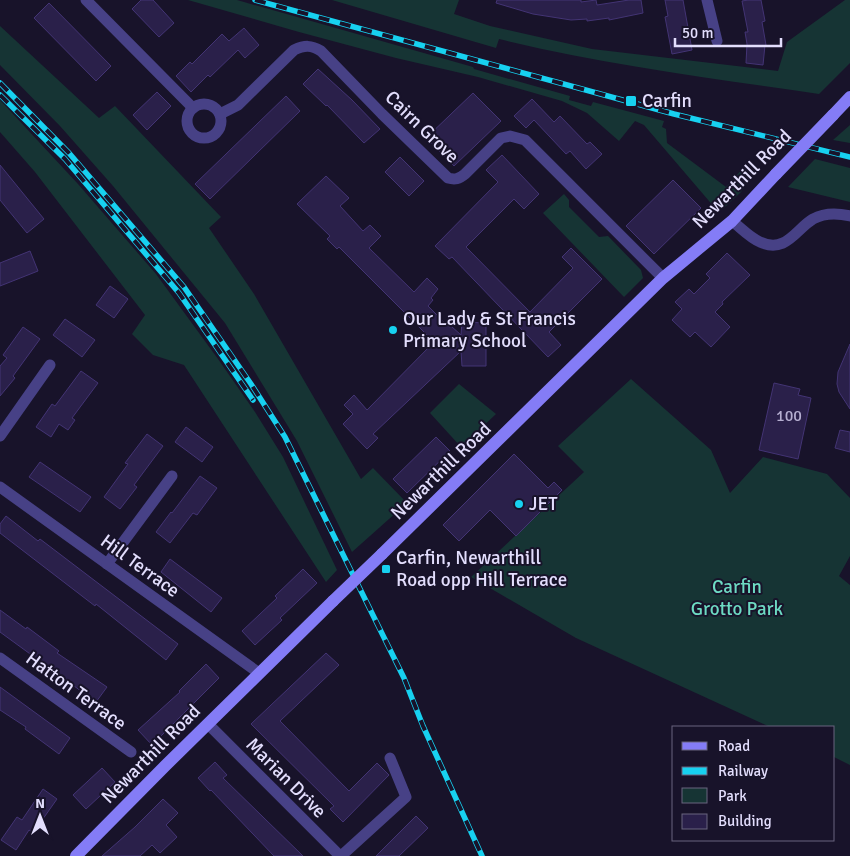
<svg xmlns="http://www.w3.org/2000/svg" width="850" height="856" viewBox="0 0 850 856" font-family="Signika,sans-serif">
<rect width="100%" height="100%" fill="#18132a"/>
<g fill="#163434">
<polygon points="188,0 237,0 473,67 474,69 570,96 569,100 591,106 593,102 664,121 662,127 666,129 667,143 726,187 746,165 759,167 741,192 723,209 716,206 715,208 644,125 635,121 619,141 587,113 562,101 478,77 396,58 299,32"/>
<path d="M332,0H459L454,14L490,26L592,49L778,71L787,42L845,0H850V63L819,94C712,78 604,65 499,39L496,48Z"/>
<polygon points="0,26 99,118 115,106 221,217 209,228 254,294 361,479 373,468 407,503 352,552 297,441 225,323 113,186 60,126 0,65"/>
<polygon points="0,100 78,184 156,274 218,359 255,412 283,457 337,570 326,582 184,365 153,355 132,334 145,315 35,172 0,132"/>
<polygon points="850,125 850,143 833,140"/>
<polygon points="815,159 850,168 850,202 788,187"/>
<polygon points="564,194 569,200 569,207 599,237 608,236 641,270 643,278 624,297 543,213"/>
<polygon points="631,379 711,450 730,493 763,457 827,474 850,498 850,556 839,576 850,585 850,765 834,757 834,727 770,727 576,638 471,577 584,472 558,446"/>
<polygon points="459,384 496,414 461,447 430,413"/>
</g>
<g fill="#2a204a" stroke="#433474">
<polygon points="141,0 153,0 174,23 159,37 132,9"/>
<polygon points="497,0 581,0 581,2 596,0 597,5 629,0 641,0 643,13 609,20 609,18 587,21 587,19 571,20 533,14 496,3"/>
<polygon points="665,0 683,0 692,50 672,54 665,17 668,16"/>
<polygon points="748,0 761,0 765,21 762,22 766,45 765,45 763,65 746,63 747,44 745,32 748,32 742,1"/>
<polygon points="49,3 111,66 96,81 34,18"/>
<polygon points="244,28 259,45 245,58 238,50 210,77 208,75 191,92 176,76 190,62 192,64 222,34 229,41"/>
<polygon points="318,69 352,100 380,129 364,143 327,105 326,106 303,84"/>
<polygon points="157,92 171,106 147,130 133,115"/>
<polygon points="473,93 501,121 454,166 426,138"/>
<polygon points="286,96 300,111 210,199 195,184"/>
<polygon points="532,99 554,122 560,116 587,144 590,142 602,154 586,169 570,151 566,154 534,120 526,128 514,116"/>
<polygon points="502,155 539,194 524,209 514,199 466,247 530,312 573,268 562,257 571,248 602,279 549,332 561,345 548,357 452,257 449,259 435,246 498,182 486,170"/>
<polygon points="400,157 424,181 409,196 385,172"/>
<polygon points="0,165 44,219 27,233 0,200"/>
<polygon points="326,176 349,198 340,206 363,231 370,225 381,236 369,248 414,292 427,278 438,289 431,298 433,300 428,306 449,327 451,326 461,335 462,322 486,323 486,366 462,366 461,351 373,434 378,438 367,449 343,424 353,414 344,405 354,395 367,410 434,342 339,247 337,249 327,239 330,236 297,204"/>
<polygon points="673,180 701,208 654,254 626,226"/>
<polygon points="30,251 38,271 0,286 0,263"/>
<polygon points="727,253 750,275 722,302 723,304 715,312 730,327 711,347 695,332 690,337 672,320 682,309 675,302 689,289 694,294 710,278 706,274"/>
<polygon points="110,286 128,299 114,318 96,305"/>
<polygon points="65,319 95,340 82,357 53,335"/>
<polygon points="23,327 40,339 13,376 15,378 0,396 0,366 7,358 3,355"/>
<polygon points="850,344 850,409 839,392 837,384 838,372"/>
<polygon points="81,371 98,383 72,418 75,420 68,430 59,424 51,437 36,427 52,404 55,406"/>
<polygon points="774,383 800,389 798,395 811,398 798,459 759,450"/>
<polygon points="186,427 213,447 202,462 175,442"/>
<polygon points="840,430 850,432 850,452 835,448"/>
<polygon points="147,434 163,446 134,485 137,487 120,509 104,497 128,464 125,463"/>
<polygon points="436,437 450,451 407,493 393,479"/>
<polygon points="514,454 548,488 554,482 562,490 516,536 490,510 459,541 443,525"/>
<polygon points="40,462 91,497 80,512 29,477"/>
<polygon points="200,476 217,488 197,515 193,513 170,543 156,532 171,512 172,513"/>
<polygon points="6,516 38,541 40,539 178,644 166,660 96,604 95,606 0,533 0,524"/>
<polygon points="170,559 222,598 211,612 161,572"/>
<polygon points="303,569 317,583 280,618 282,620 255,645 242,631 277,598 275,596"/>
<polygon points="0,610 26,629 27,627 59,651 57,653 107,687 96,702 0,632"/>
<polygon points="326,653 339,665 280,721 349,791 377,763 389,775 343,822 330,809 334,806 251,724"/>
<polygon points="206,664 219,678 152,745 138,730 180,692 179,691"/>
<polygon points="0,687 70,738 59,754 25,729 26,727 0,710"/>
<polygon points="215,762 227,775 223,778 303,856 274,856 211,790 210,791 198,778"/>
<polygon points="102,768 115,782 86,809 73,795"/>
<polygon points="43,789 57,799 33,833 29,830 16,850 1,840 17,817 22,820"/>
<polygon points="163,799 178,813 166,825 177,837 160,853 152,845 140,856 102,856 135,827"/>
<polygon points="416,816 428,828 399,856 376,856"/>
</g>
<g fill="none" stroke-linecap="round" stroke-linejoin="round">
<g stroke="#474186" stroke-width="11">
<polyline points="86,0 193,108"/>
<polyline points="707,0 717,41"/>
<circle cx="204" cy="121" r="17"/>
<path d="M220,114L238,105L294,50C305,45 311,45 321,51L382,114L448,178C455,180 459,179 465,174L501,138L510,136L525,140L663,278"/>
<path d="M732,221C741,228 750,238 760,242C786,254 796,229 813,219C824,213 837,213 850,216"/>
<polyline points="0,436 50,365"/>
<polyline points="0,487 259,673"/>
<polyline points="107,564 172,476"/>
<polyline points="0,658 131,752"/>
<polyline points="208,724 340,856"/>
<polyline points="341,856 406,797 390,758"/>
</g>
<g stroke="#847cf6" stroke-width="12">
<polyline points="833,115 850,97"/>
<polyline points="382,554 663,278 732,221 776,174"/>
<polyline points="76,856 165,766 333,601"/>
</g>
<defs>
<g id="rail">
<polyline points="255,0 674,114 850,157"/>
<polyline points="0,83 69,153 184,287 251,384 285,437 404,678 423,726 482,856"/>
<polyline points="0,95 65,159 179,293 253,400"/>
</g>
</defs>
<use href="#rail" stroke="#17d1f0" stroke-width="5.5"/>
<use href="#rail" stroke="#18132a" stroke-width="4" stroke-dasharray="11" stroke-linecap="butt"/>
<g stroke="#847cf6" stroke-width="12">
<polyline points="776,174 833,115"/>
<polyline points="333,601 382,554"/>
</g>
</g>
<g fill="#17d1f0" stroke="#18132a" stroke-width="2">
<rect x="625" y="95" width="12" height="12" rx="2.5"/>
<circle cx="393" cy="330" r="5"/>
<circle cx="519" cy="504" r="5"/>
<rect x="381" y="564" width="10" height="10" rx="2.5"/>
</g>
<g text-anchor="middle" dominant-baseline="central" stroke-width="4" stroke-linejoin="round" paint-order="stroke">
<g font-size="16" fill="#b5aed0">
<text x="789" y="416">100</text>
</g>
<g font-size="19" fill="#e3defd" stroke="#18132a" text-anchor="start">
<text x="642" y="101">Carfin</text>
<text x="403" y="319">Our Lady &amp; St Francis<tspan x="403" dy="22">Primary School</tspan></text>
<text x="529" y="504">JET</text>
<text x="396" y="558">Carfin, Newarthill<tspan x="396" dy="22">Road opp Hill Terrace</tspan></text>
</g>
<g font-size="19" fill="#e3defd" stroke="#18132a">
<text transform="translate(422 127) rotate(44)">Cairn Grove</text>
<text transform="translate(742 179) rotate(-45)">Newarthill Road</text>
<text transform="translate(441 471) rotate(-44)">Newarthill Road</text>
<text transform="translate(140 566) rotate(36)">Hill Terrace</text>
<text transform="translate(76 691) rotate(36)">Hatton Terrace</text>
<text transform="translate(151 754) rotate(-45)">Newarthill Road</text>
<text transform="translate(286 778) rotate(45)">Marian Drive</text>
</g>
<g font-size="19" fill="#6ddac3" stroke="#18132a">
<text x="737" y="587">Carfin<tspan x="737" dy="22">Grotto Park</tspan></text>
</g>
</g>
<rect x="672" y="726" width="162" height="115" fill="#18132a" stroke="#69647e"/>
<rect x="682" y="742" width="25" height="8" fill="#847cf6" stroke="#69647e"/>
<text x="718" y="751" font-size="15" fill="#e3defd">Road</text>
<rect x="682" y="767" width="25" height="8" fill="#17d1f0" stroke="#69647e"/>
<text x="718" y="776" font-size="15" fill="#e3defd">Railway</text>
<rect x="682" y="788" width="25" height="15" fill="#163434" stroke="#69647e"/>
<text x="718" y="801" font-size="15" fill="#e3defd">Park</text>
<rect x="682" y="814" width="25" height="15" fill="#2a204a" stroke="#69647e"/>
<text x="718" y="826" font-size="15" fill="#e3defd">Building</text>
<g transform="translate(40 816)" stroke="#18132a" stroke-width="4" paint-order="stroke">
<path d="M0-4L9 19L0 12L-9 19Z" fill="#e3defd"/>
<text y="-8" font-size="14" font-weight="bold" text-anchor="middle" fill="#e3defd">N</text>
</g>
<path d="M675 38v8h106v-8" fill="none" stroke="#e3defd" stroke-width="2.5"/>
<text x="682" y="38" font-size="15" fill="#e3defd" stroke="#18132a" stroke-width="4" paint-order="stroke">50 m</text>
</svg>
